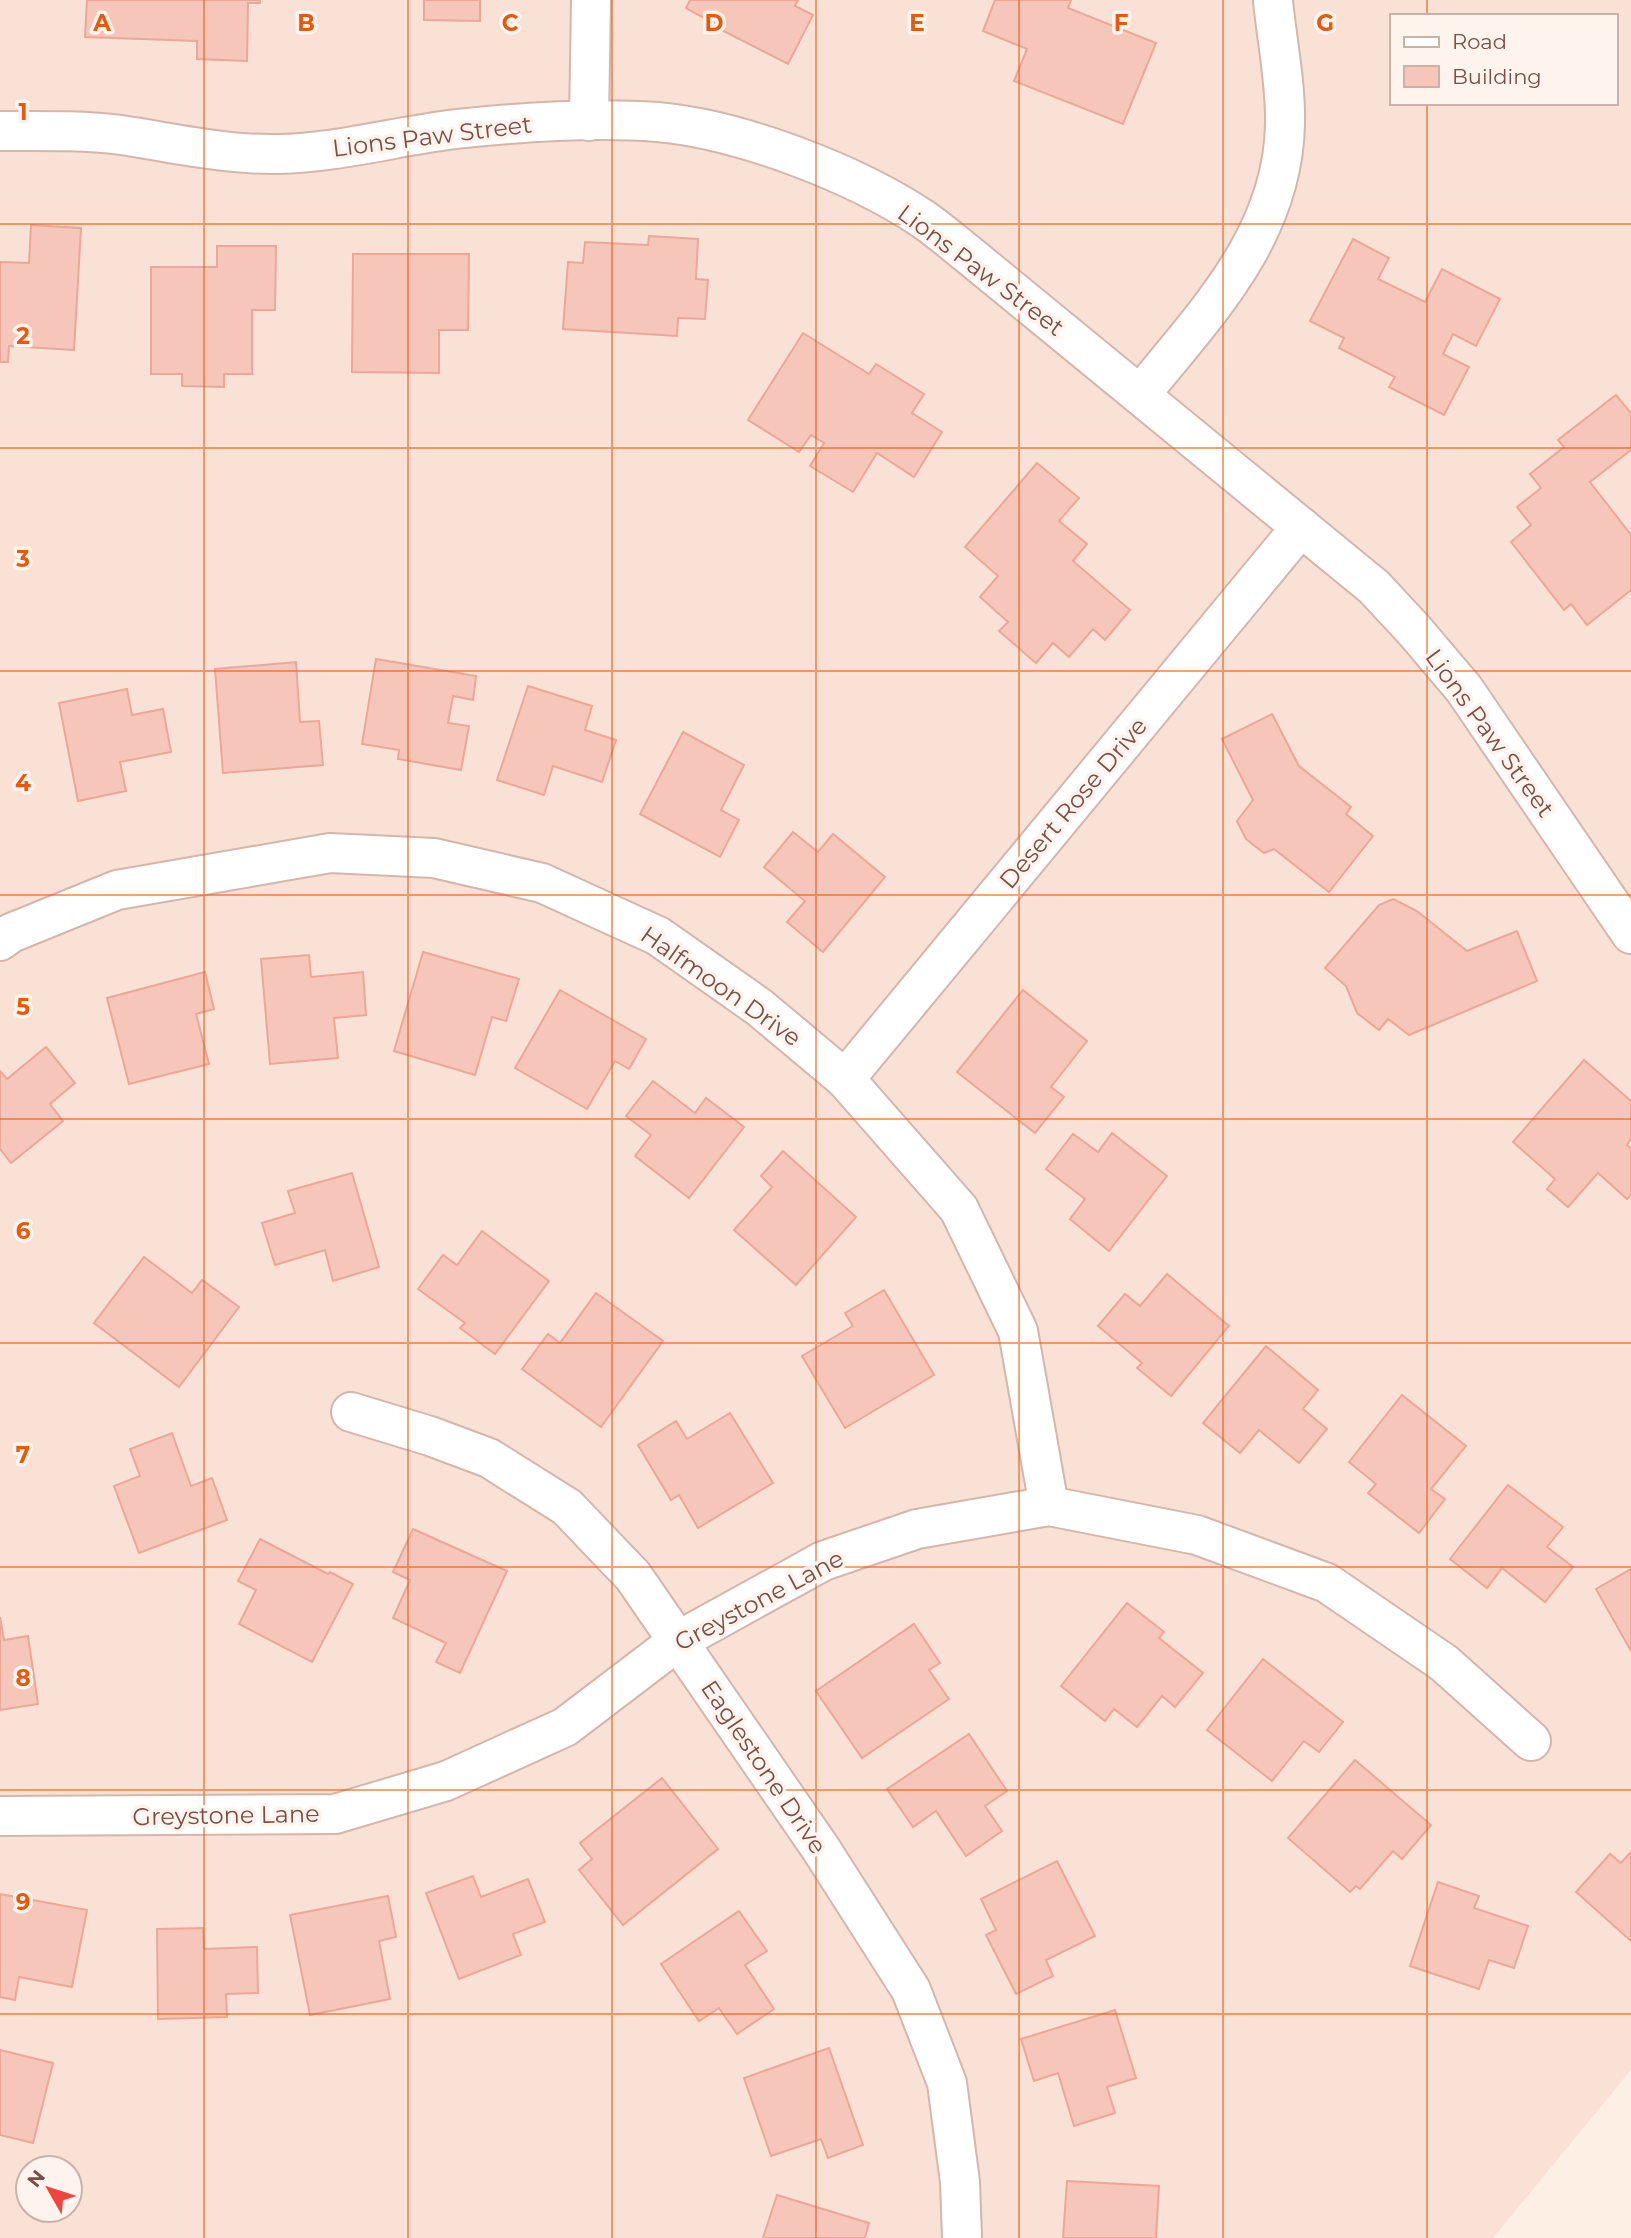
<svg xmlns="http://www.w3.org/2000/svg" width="1631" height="2238" viewBox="0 0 1631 2238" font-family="Montserrat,sans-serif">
<rect width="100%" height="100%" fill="#feefe5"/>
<path fill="#f9e2d5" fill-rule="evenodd" d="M0,0H1631V2070L1493,2238H0ZM1391,16H1615V103H1391ZM28,2168H70V2210H28Z"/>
<g fill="#f6c6ba" stroke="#eba798" stroke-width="2">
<polygon points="87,0 260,0 260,3 248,3 247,61 197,59 197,41 85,37"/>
<polygon points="424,0 480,0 480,21 424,20"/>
<polygon points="690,0 798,0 795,6 813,15 788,64 710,24 711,22 686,8"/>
<polygon points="995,0 1071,0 1068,8 1156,43 1123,124 1014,81 1027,49 983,31"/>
<polygon points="31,225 81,228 74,350 9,346 8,362 0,362 0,262 29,263"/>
<polygon points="649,236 698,239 696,279 708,280 705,319 678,318 677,336 563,329 568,262 583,263 585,242 648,245"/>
<polygon points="1353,239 1389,258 1378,279 1425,302 1442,269 1500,299 1476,346 1453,334 1443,354 1469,367 1444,415 1389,387 1395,377 1339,348 1344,338 1310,321"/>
<polygon points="217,246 276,246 275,310 252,310 252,374 224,374 224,387 182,386 182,374 151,374 151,267 217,267"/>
<polygon points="353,254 469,254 468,330 439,330 439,373 352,372"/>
<polygon points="803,333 869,374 876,364 924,394 912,413 942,432 914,477 877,453 853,492 810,466 824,443 811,435 799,452 748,420"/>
<polygon points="1616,395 1631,413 1631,450 1590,482 1631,535 1631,590 1587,625 1571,604 1564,610 1511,542 1531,525 1517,507 1541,488 1530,474 1564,447 1558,440"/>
<polygon points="1037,463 1079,498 1059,521 1087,544 1073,561 1130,610 1105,640 1093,629 1069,657 1053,643 1036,663 999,631 1008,622 980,597 998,576 965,547"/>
<polygon points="376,659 476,676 473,700 453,696 448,723 469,726 461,770 398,759 399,750 362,744"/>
<polygon points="296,662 300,722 319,721 323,765 223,773 215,669"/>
<polygon points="528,686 592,706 585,730 616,740 602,782 553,766 544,795 497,780"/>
<polygon points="127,689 132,715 163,709 171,752 120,762 126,791 78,801 59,703"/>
<polygon points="1272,714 1299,766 1351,807 1346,814 1373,836 1329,892 1274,849 1264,853 1246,839 1237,821 1253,800 1222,739"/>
<polygon points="683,732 744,765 721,810 739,820 720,857 640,814"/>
<polygon points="793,832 818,852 833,834 885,877 823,952 787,922 805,901 764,867"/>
<polygon points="1393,899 1417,911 1467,951 1517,931 1537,981 1409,1035 1388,1019 1379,1030 1357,1013 1346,986 1325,968 1379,905"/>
<polygon points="423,952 519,979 506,1021 492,1017 475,1075 394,1051"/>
<polygon points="309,955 311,977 363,972 366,1015 334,1018 338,1058 270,1064 261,959"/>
<polygon points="205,972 214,1009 196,1014 209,1064 129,1084 107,998"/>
<polygon points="560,990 646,1039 629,1069 615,1061 587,1109 515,1068"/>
<polygon points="1023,990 1087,1041 1051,1087 1064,1097 1035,1133 957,1072"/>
<polygon points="46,1047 75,1083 50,1104 63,1121 11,1163 0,1149 0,1071 7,1079"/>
<polygon points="1584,1060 1631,1101 1631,1139 1627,1145 1631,1149 1631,1195 1627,1199 1598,1173 1568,1207 1547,1189 1555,1179 1513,1142"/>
<polygon points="653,1081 695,1113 706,1098 744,1127 689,1198 635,1156 651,1135 626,1116"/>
<polygon points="1112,1133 1167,1176 1109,1251 1070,1219 1085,1199 1046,1169 1073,1134 1098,1152"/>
<polygon points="783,1151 856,1217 796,1285 734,1230 772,1187 761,1176"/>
<polygon points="352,1173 379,1267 333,1281 325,1250 275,1265 262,1223 295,1213 288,1191"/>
<polygon points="482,1231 549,1281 495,1354 460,1328 465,1323 418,1289 443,1255 457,1265"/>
<polygon points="144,1257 192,1293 202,1280 239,1307 179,1387 94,1323"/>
<polygon points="1167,1274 1229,1326 1171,1396 1137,1368 1142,1363 1098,1326 1125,1294 1140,1306"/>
<polygon points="884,1290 934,1375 845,1428 802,1356 853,1326 845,1313"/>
<polygon points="596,1293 663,1341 601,1427 522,1369 548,1334 560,1343"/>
<polygon points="1266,1346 1318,1390 1303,1409 1327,1429 1299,1463 1259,1430 1240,1453 1203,1423"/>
<polygon points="1402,1395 1466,1446 1431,1489 1445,1499 1419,1533 1368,1493 1376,1484 1349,1462"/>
<polygon points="730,1413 773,1483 698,1528 679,1495 671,1500 638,1445 676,1421 687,1439"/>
<polygon points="172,1433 191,1486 212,1478 227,1520 139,1553 114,1486 140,1476 130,1449"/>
<polygon points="1508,1485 1563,1527 1547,1547 1573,1567 1545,1602 1502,1568 1487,1588 1450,1559"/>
<polygon points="413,1529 507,1571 460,1673 436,1662 446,1643 393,1618 410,1580 393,1572"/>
<polygon points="260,1539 328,1574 330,1572 353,1584 312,1662 239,1624 256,1590 238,1581"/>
<polygon points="1631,1569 1631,1651 1596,1589"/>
<polygon points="1127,1603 1164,1632 1159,1638 1203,1673 1175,1707 1162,1696 1137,1727 1114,1709 1105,1721 1061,1686"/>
<polygon points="0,1617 4,1640 28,1636 38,1704 0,1710"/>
<polygon points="914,1624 940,1663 929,1670 949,1699 862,1758 816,1691"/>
<polygon points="1263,1659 1343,1722 1319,1752 1304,1741 1272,1781 1207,1730"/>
<polygon points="969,1734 1007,1791 985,1806 1002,1831 966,1856 936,1811 913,1827 887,1789"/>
<polygon points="1355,1760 1431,1825 1402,1859 1393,1851 1360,1889 1356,1886 1350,1892 1288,1838"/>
<polygon points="662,1778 718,1849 623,1925 579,1870 592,1859 580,1843"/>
<polygon points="1631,1852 1631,1941 1576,1892 1610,1854 1621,1863"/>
<polygon points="1057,1861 1095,1936 1046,1960 1053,1976 1016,1994 986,1935 996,1930 981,1899"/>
<polygon points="473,1876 481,1897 528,1879 545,1922 513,1934 521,1955 459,1979 426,1893"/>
<polygon points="1438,1882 1479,1896 1474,1908 1528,1926 1514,1968 1489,1960 1479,1989 1410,1966"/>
<polygon points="0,1894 87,1910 72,1987 19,1977 15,2000 0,1997"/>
<polygon points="388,1896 396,1937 379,1941 390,1999 310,2015 290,1915"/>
<polygon points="739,1911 767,1951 745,1965 774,2009 737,2034 719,2008 699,2021 661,1964"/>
<polygon points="203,1928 204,1949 257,1947 258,1993 226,1994 227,2017 158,2019 157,1929"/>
<polygon points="1115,2010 1136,2078 1107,2087 1115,2113 1074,2126 1058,2073 1034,2081 1021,2039"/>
<polygon points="829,2048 863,2145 828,2158 821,2139 771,2156 744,2078"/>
<polygon points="0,2050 53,2063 33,2143 0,2135"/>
<polygon points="1067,2181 1159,2186 1156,2238 1063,2238"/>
<polygon points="777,2195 869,2223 865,2238 763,2238"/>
</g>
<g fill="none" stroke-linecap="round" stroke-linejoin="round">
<defs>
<g id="street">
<polyline points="589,121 591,0"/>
<path d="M0,131C40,131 82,130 121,135C174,143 225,155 278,154C338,153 397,136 456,129C522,122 591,117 657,122C739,129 854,173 923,219C939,230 954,243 969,255L1374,587L1414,630L1464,689L1631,934"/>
<path d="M1140,395C1206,313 1283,236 1285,124C1286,84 1277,41 1273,1"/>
<polyline points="0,941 11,933 117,890 330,853 434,858 542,883 658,936 759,1007 845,1079 959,1209 1018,1331 1049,1506"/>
<polyline points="845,1079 1301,527"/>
<polyline points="351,1412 430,1436 489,1458 567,1507 633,1576 821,1849 911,1990 947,2083 960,2182 962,2238"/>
<polyline points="0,1816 335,1814 446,1781 565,1727 678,1641 823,1561 917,1529 1049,1506 1197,1535 1327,1583 1444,1663 1531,1741"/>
</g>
</defs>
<use href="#street" stroke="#d4b6ac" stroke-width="42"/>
<use href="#street" stroke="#fff" stroke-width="38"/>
</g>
<path fill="none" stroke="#e8590c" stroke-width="2" stroke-opacity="0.55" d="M204,0V2238M408,0V2238M612,0V2238M816,0V2238M1019,0V2238M1223,0V2238M1427,0V16M1427,103V2238M0,224H1631M0,448H1631M0,671H1631M0,895H1631M0,1119H1631M0,1343H1631M0,1567H1631M0,1790H1631M0,2014H1631"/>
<g text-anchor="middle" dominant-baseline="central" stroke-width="7" stroke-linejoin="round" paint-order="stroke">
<g font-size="24" fill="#7a4f47" stroke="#fff4ed">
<text transform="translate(432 136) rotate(-7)">Lions Paw Street</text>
<text transform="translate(981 270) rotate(37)">Lions Paw Street</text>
<text transform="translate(1490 733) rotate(54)">Lions Paw Street</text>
<text transform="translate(1073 803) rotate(-50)">Desert Rose Drive</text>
<text transform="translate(721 986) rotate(35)">Halfmoon Drive</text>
<text transform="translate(759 1600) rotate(-28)">Greystone Lane</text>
<text transform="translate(764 1767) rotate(56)">Eaglestone Drive</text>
<text transform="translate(226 1815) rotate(-1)">Greystone Lane</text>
</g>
</g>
<g font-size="23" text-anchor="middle" font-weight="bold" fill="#e8590c" stroke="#fff4ed" stroke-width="7" stroke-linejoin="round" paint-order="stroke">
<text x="102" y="31">A</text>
<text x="306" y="31">B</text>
<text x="510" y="31">C</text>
<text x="714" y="31">D</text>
<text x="917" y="31">E</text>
<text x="1121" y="31">F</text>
<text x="1325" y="31">G</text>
<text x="23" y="120">1</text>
<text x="23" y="344">2</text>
<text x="23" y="567">3</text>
<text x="23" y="791">4</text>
<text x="23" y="1015">5</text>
<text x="23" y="1239">6</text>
<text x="23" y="1463">7</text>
<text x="23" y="1686">8</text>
<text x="23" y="1910">9</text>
</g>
<rect x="1390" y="14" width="228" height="91" fill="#fff4ed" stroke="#cab2ab" stroke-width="2"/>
<rect x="1404" y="37" width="35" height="10" fill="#ffffff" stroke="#cab2ab" stroke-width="2"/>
<text x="1452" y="49" font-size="21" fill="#7a4f47">Road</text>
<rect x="1404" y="66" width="35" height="21" fill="#f6c6ba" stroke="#cab2ab" stroke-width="2"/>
<text x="1452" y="84" font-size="21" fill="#7a4f47">Building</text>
<g transform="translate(49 2189) rotate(309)"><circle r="33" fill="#fff4ed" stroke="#cab2ab" stroke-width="2"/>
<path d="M0-5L12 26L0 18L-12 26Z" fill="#f3433f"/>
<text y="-10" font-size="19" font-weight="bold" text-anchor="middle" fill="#7a4f47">N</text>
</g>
</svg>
